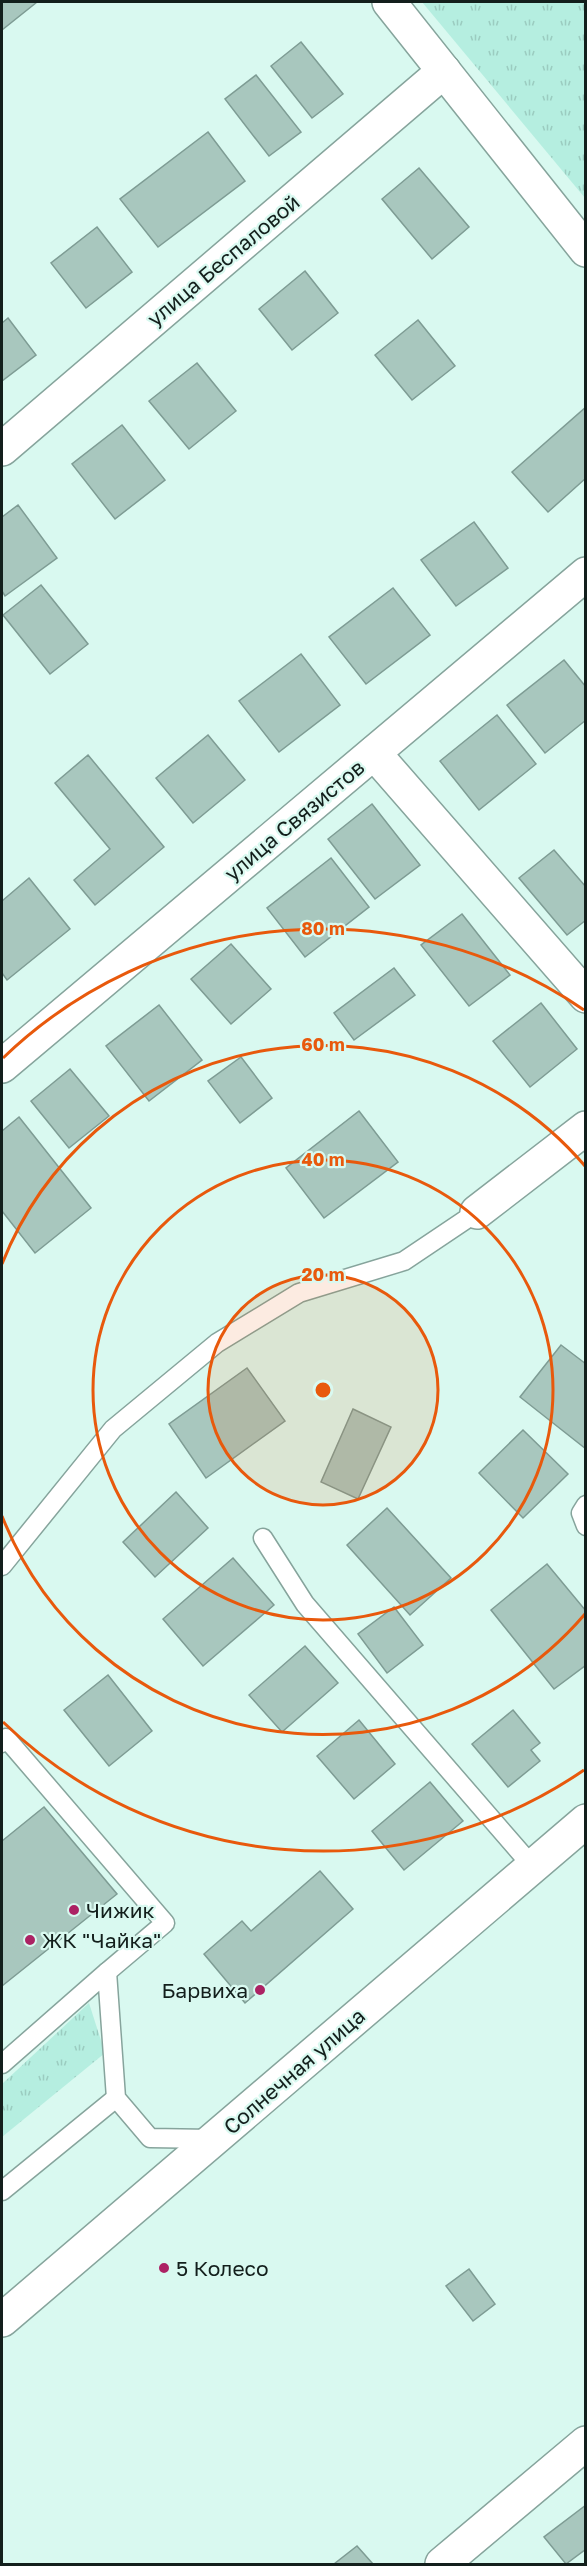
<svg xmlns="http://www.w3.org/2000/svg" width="587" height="2566" viewBox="0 0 587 2566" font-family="'Golos Text',sans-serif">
<defs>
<pattern id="park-tufts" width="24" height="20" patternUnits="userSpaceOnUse" patternTransform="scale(1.5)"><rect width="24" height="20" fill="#b5eee0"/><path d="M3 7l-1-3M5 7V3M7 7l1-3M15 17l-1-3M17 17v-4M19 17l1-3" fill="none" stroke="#9bccc0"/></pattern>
</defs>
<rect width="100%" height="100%" fill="#d9f9f0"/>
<g fill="url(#park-tufts)">
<polygon points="422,2 585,2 585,198"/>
<polygon points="89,2003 105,2053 2,2137 2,2084"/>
</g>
<g fill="#a8c7be" stroke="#7e9c94" stroke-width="1.5">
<polygon points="2,2 37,2 2,30"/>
<polygon points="301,42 343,94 312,118 271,66"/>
<polygon points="256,75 301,132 269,156 225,99"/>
<polygon points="208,132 245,181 158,247 120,199"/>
<polygon points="419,168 469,227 432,259 382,199"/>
<polygon points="97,227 132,272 86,308 51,263"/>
<polygon points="305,271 338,313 292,350 259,309"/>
<polygon points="8,318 36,355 2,381 2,323"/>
<polygon points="418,320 455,366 412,400 375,355"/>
<polygon points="197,363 236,411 189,449 149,401"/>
<polygon points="586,407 586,478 548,512 512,472"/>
<polygon points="122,425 165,480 115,519 72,464"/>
<polygon points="18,505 57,558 5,596 2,591 2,517"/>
<polygon points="474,522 508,568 456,606 421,560"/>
<polygon points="41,585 88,644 50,674 3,615"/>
<polygon points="393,588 430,635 366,684 329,637"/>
<polygon points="301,654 340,705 279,752 239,701"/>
<polygon points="564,660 586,687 586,720 545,753 507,705"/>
<polygon points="497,715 536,764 479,810 440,761"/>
<polygon points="208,735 245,780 193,823 156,778"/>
<polygon points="88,755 164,847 95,905 74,880 110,849 55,783"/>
<polygon points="372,804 420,865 375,899 328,839"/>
<polygon points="554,850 586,887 586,920 567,935 519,878"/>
<polygon points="331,858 369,907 305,957 267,908"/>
<polygon points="29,878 70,929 7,980 2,973 2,901"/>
<polygon points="462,914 510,975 469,1006 421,945"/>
<polygon points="231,944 271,989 231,1024 191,979"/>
<polygon points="394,968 415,995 354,1040 334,1013"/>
<polygon points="541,1003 577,1049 530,1087 493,1041"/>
<polygon points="159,1005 202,1060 149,1101 106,1046"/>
<polygon points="241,1057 272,1098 240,1123 208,1081"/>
<polygon points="70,1069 109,1116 69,1148 31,1101"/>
<polygon points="359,1111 398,1162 324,1218 286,1168"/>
<polygon points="19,1117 91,1208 35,1253 2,1211 2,1131"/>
<polygon points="561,1345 586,1364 586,1449 520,1397"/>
<polygon points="247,1368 285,1421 206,1478 169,1424"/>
<polygon points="353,1409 391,1427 358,1499 321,1482"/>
<polygon points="523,1430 568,1474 523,1518 479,1473"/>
<polygon points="176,1492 208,1528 155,1577 123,1542"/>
<polygon points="387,1508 451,1578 410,1615 347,1545"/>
<polygon points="233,1558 274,1605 203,1666 163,1619"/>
<polygon points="547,1564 586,1611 586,1665 554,1689 491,1610"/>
<polygon points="394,1607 423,1645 387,1673 358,1634"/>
<polygon points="305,1646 338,1683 282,1732 249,1695"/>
<polygon points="108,1675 152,1731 109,1766 64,1710"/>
<polygon points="513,1710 540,1743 531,1750 540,1761 508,1787 472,1744"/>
<polygon points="359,1720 395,1764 354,1799 317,1756"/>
<polygon points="430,1782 463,1821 404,1870 372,1831"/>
<polygon points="44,1807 117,1894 2,1986 2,1841"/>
<polygon points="320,1871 353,1909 245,2003 204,1954 242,1921 251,1931"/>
<polygon points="469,2269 495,2304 473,2321 446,2286"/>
<polygon points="586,2505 586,2549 566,2564 544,2537"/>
<polygon points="357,2546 373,2564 334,2564"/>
</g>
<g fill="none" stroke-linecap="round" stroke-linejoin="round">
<defs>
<g id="lane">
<polyline points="586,1505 581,1513 586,1526"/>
<polyline points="263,1538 305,1604 533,1867"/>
<polyline points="2,1566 113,1429 217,1343 299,1293 404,1261 477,1212"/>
<polyline points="2,1743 6,1738 165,1923 107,1972"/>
<polyline points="2,2064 107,1972 116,2098 150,2138 212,2139"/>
<polyline points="2,2191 116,2098"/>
</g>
<g id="street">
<polyline points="389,2 586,250"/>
<polyline points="2,449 444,71"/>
<polyline points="374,753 586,996"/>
<polyline points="2,1066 586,574"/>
<polyline points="477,1212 586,1128"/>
<polyline points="442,2564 586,2443"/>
</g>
<polyline id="secondary" points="2,2320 586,1821"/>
</defs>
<use href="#lane" stroke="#86a49c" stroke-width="21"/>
<use href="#street" stroke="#86a49c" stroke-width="36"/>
<use href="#secondary" stroke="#86a49c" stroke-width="36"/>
<use href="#lane" stroke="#fff" stroke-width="18"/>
<use href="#street" stroke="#fff" stroke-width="33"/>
<use href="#secondary" stroke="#fff" stroke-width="33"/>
</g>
<circle cx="323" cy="1390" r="115" fill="#e8590c" fill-opacity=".12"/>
<g fill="none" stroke="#e8590c" stroke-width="3">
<circle cx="323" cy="1390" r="115"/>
<circle cx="323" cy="1390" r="230"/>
<path d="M585 1614A345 345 0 0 1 2 1516M2 1264A345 345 0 0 1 585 1166"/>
<path d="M584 1770A461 461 0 0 1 3 1722M3 1058A461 461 0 0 1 584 1010"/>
</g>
<g fill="#ac2264" stroke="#d9f9f0" stroke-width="2">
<circle cx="74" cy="1910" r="6"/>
<circle cx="30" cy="1940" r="6"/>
<circle cx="260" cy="1990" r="6"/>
<circle cx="164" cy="2268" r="6"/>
</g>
<g text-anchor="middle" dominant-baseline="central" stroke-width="4.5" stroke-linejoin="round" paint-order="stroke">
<g font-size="21" fill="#131f1c" stroke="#d9f9f0">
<text transform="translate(223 260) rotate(-40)">улица Беспаловой</text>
<text transform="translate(294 820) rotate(-40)">улица Связистов</text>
<text transform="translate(294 2071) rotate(-41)">Солнечная улица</text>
</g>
<g font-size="21" fill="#131f1c" stroke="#d9f9f0" text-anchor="start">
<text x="86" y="1910">Чижик</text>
<text x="42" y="1940">ЖК "Чайка"</text>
<text x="248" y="1990" text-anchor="end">Барвиха</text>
<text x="176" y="2268">5 Колесо</text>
</g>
</g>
<circle cx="323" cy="1390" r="9" fill="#e8590c" stroke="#d9f9f0" stroke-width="3"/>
<g font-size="18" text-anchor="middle" font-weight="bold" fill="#e8590c" stroke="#d9f9f0" stroke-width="4.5" stroke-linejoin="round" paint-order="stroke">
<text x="323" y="935">80 m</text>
<text x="323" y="1051">60 m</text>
<text x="323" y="1166">40 m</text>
<text x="323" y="1281">20 m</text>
</g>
<rect width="587" height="2566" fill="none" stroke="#131f1c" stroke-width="6"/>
</svg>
